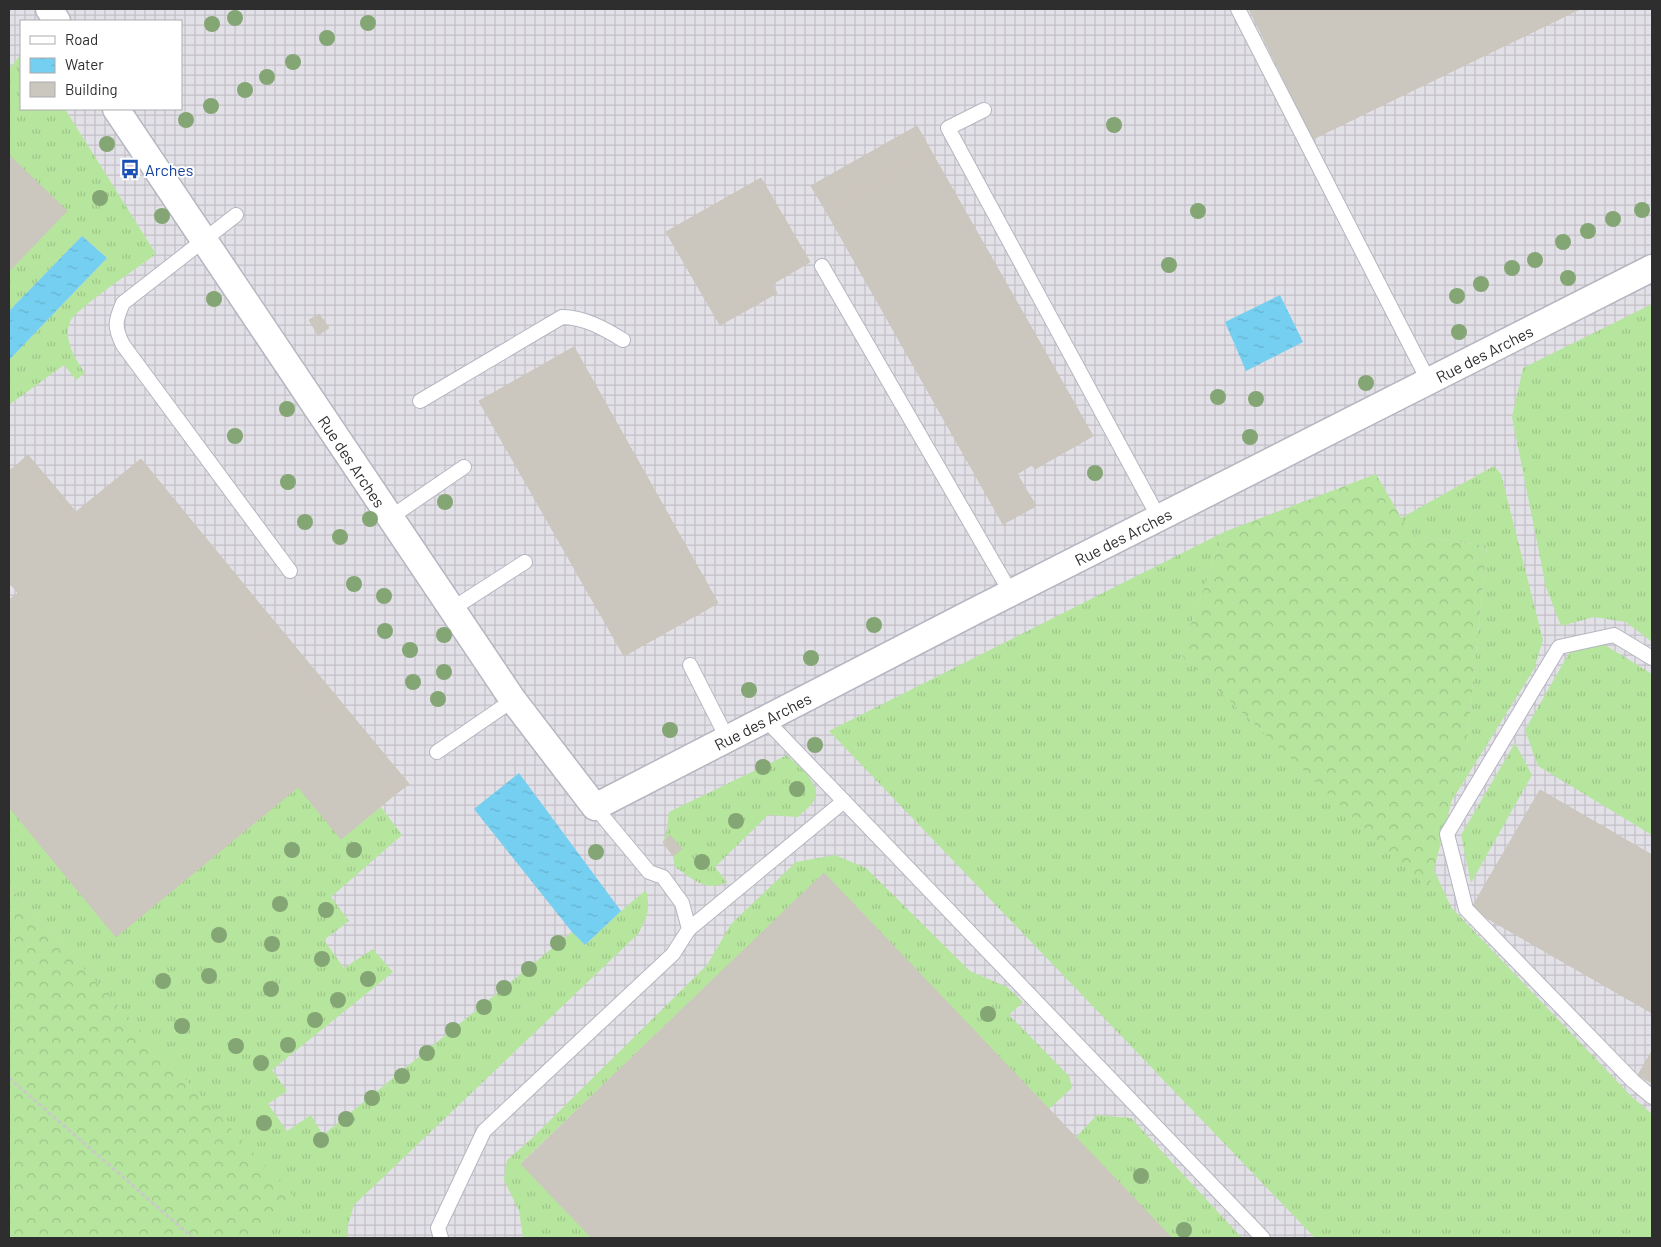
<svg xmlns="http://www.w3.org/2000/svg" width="1661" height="1247" viewBox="0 0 1661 1247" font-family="Barlow,sans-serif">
<defs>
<pattern id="industrial-grid" width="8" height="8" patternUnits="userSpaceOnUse" patternTransform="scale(1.25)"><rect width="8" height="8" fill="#e3e1e8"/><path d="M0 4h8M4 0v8" fill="none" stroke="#c3c1c7"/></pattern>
<pattern id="grass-tufts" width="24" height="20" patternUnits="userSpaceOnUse" patternTransform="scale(1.25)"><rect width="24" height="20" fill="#b6e59e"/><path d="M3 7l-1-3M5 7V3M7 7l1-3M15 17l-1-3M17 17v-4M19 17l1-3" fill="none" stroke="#9dc588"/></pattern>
<pattern id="forest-crowns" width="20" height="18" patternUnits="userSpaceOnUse" patternTransform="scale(1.25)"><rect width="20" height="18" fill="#b6e59e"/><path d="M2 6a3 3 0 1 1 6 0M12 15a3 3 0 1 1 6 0" fill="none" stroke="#9dc588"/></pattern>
<pattern id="water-ripples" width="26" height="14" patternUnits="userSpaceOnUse" patternTransform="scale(1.25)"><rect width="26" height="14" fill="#75cff0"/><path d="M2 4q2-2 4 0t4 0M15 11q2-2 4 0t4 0" fill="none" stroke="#66b2ce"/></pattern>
</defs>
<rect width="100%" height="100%" fill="#efe9e1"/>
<path fill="url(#industrial-grid)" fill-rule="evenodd" d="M9,9H1652V1238H9ZM21,21H181V109H21Z"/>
<g fill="url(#grass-tufts)">
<path d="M21,54V109H65L156,254C141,266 76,308 70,322C63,340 75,359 85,373L76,380L64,365L9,405V360L107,258L82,236L9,311V271L67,211L9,155V69Z"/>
<polygon points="1652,304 1652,642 1626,622 1594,617 1561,626 1546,587 1512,417 1523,368"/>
<polygon points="1494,466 1501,474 1543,640 1534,669 1451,802 1467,741 1487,546 1410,535 1401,518"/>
<polygon points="1224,532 1180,654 1429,888 1434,870 1451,907 1632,1097 1652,1114 1652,1238 1315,1238 829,731"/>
<polygon points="1589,645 1605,645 1652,674 1652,835 1538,766 1525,730 1569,653"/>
<polygon points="1515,743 1532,775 1471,883 1461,835"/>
<path d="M787,755C797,766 822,782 814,800C812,806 802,812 798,817L768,815L715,867L727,882C706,893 693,879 675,867L673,856L681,849L670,836L663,842L666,834L669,812Z"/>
<path d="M298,787L341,839L381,807L402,835L331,897L349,921L324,940L344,968L373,949L393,972L272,1070L287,1091L268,1104L287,1131L311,1115L323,1135L572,932L585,945L621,911L646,890C651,909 647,917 638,934L354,1205L348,1225V1238H258L293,1197L9,887V807L116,937Z"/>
<polygon points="835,855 866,868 970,971 1007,987 1023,1002 1009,1015 1069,1076 1072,1088 1049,1109 824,873 521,1163 592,1238 523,1238 519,1211 504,1180 507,1160 530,1140 707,965 731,924 796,862"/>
<polygon points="1097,1115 1131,1118 1242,1238 1172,1238 1076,1137"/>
</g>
<g fill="url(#forest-crowns)">
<polygon points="1376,474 1411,535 1487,546 1467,741 1429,889 1180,654 1224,532"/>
<polygon points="9,887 294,1197 258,1238 9,1238"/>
</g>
<g fill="url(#water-ripples)">
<polygon points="82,236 107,258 9,360 9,311"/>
<polygon points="1280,295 1303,342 1246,371 1225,322"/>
<polygon points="519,773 621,911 585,945 572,932 474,809"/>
</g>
<g fill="#cbc7bf" stroke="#cbc5ba">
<polygon points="1249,9 1580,9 1313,139"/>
<polygon points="917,126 931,151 826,211 811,186"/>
<polygon points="931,151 1093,436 1035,469 1032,465 1017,474 1036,506 1005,523 1006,525 1004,526 826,211"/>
<polygon points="9,155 67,211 9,271"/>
<polygon points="761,178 810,262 743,301 747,310 720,325 666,232"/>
<polygon points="772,284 777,293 747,310 743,301"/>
<polygon points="319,314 329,328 318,335 309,320"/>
<polygon points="574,347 718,603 624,656 479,401"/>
<polygon points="28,455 76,512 65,521 18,464"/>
<polygon points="141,459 254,597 243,606 397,793 341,839 298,787 116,937 9,807 9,600 18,593 9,582 9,471 18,464 65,521"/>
<polygon points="254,597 409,784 397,793 243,606"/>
<polygon points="1540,790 1652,855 1652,1013 1471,909"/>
<polygon points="670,835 682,849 673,856 663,842"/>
<polygon points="824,873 1049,1109 1172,1238 592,1238 521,1164"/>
<polygon points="1652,1051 1652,1083 1638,1075"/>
</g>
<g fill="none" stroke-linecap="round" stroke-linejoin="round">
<defs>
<g id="lane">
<polyline points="1238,9 1429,382"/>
<polyline points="984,110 948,128 1159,518"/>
<path d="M236,215L123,303C115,321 114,327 123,345L290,571"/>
<polyline points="822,266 1011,593"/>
<path d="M420,401L562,317C584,317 605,329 623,340"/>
<polyline points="391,517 464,467"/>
<polyline points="452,609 525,562"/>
<polyline points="1652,658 1614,635 1559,647 1447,834 1466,909 1633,1081 1652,1097"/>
<polyline points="690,665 727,738"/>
<polyline points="766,720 1263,1238"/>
<polyline points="437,752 513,700"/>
<polyline points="689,929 844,801"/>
<polyline points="441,1238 438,1228 484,1131 673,954 689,929 682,903 663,877 649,872 595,807"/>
</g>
<g id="street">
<polyline points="49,9 57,21"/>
<path id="s1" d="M116,109L513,700L595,807L973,612L1652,268"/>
</g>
</defs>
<use href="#lane" stroke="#b4b7c1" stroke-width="16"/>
<use href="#street" stroke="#b4b7c1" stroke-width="29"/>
<polyline stroke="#c9c9c9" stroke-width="3" stroke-dasharray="4 2.5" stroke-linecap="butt" points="9,1078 193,1238"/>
<use href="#lane" stroke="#fff" stroke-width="14"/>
<use href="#street" stroke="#fff" stroke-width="26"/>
</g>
<g fill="#84a574">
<circle cx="235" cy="18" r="8"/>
<circle cx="368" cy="23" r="8"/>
<circle cx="212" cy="24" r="8"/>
<circle cx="327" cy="38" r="8"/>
<circle cx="293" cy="62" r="8"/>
<circle cx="267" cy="77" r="8"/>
<circle cx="245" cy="90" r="8"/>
<circle cx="211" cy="106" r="8"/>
<circle cx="186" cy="120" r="8"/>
<circle cx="1114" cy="125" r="8"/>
<circle cx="107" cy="144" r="8"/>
<circle cx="100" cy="198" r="8"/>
<circle cx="1642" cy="210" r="8"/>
<circle cx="1198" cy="211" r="8"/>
<circle cx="162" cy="216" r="8"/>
<circle cx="1613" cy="219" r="8"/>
<circle cx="1588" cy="231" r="8"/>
<circle cx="1563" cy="242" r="8"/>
<circle cx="1535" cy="260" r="8"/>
<circle cx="1169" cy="265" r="8"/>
<circle cx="1512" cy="268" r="8"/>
<circle cx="1568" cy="278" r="8"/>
<circle cx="1481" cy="284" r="8"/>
<circle cx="1457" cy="296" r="8"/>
<circle cx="214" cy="299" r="8"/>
<circle cx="1459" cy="332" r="8"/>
<circle cx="1366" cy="383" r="8"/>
<circle cx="1218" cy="397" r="8"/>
<circle cx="1256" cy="399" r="8"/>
<circle cx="287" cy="409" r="8"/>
<circle cx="235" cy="436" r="8"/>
<circle cx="1250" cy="437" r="8"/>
<circle cx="1095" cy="473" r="8"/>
<circle cx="288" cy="482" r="8"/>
<circle cx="445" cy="502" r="8"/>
<circle cx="370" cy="519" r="8"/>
<circle cx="305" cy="522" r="8"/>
<circle cx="340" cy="537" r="8"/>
<circle cx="354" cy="584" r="8"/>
<circle cx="384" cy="596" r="8"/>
<circle cx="874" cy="625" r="8"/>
<circle cx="385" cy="631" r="8"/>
<circle cx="444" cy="635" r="8"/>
<circle cx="410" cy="650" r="8"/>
<circle cx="811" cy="658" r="8"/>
<circle cx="444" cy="672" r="8"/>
<circle cx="413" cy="682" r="8"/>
<circle cx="749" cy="690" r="8"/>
<circle cx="438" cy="699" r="8"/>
<circle cx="670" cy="730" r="8"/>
<circle cx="815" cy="745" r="8"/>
<circle cx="763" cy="767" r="8"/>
<circle cx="797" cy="789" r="8"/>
<circle cx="736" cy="821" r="8"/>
<circle cx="292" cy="850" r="8"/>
<circle cx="354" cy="850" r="8"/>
<circle cx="596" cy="852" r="8"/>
<circle cx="702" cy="862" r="8"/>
<circle cx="280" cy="904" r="8"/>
<circle cx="326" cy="910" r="8"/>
<circle cx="219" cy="935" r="8"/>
<circle cx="558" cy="943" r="8"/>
<circle cx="272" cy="944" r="8"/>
<circle cx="322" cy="959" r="8"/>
<circle cx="529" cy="969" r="8"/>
<circle cx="209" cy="976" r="8"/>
<circle cx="368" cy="979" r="8"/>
<circle cx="163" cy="981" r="8"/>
<circle cx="504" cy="988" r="8"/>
<circle cx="271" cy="989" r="8"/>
<circle cx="338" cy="1000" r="8"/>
<circle cx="484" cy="1007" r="8"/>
<circle cx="988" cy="1014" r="8"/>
<circle cx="315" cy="1020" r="8"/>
<circle cx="182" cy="1026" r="8"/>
<circle cx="453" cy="1030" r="8"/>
<circle cx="288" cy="1045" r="8"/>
<circle cx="236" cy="1046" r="8"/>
<circle cx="427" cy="1053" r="8"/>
<circle cx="261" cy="1063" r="8"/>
<circle cx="402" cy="1076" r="8"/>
<circle cx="372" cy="1098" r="8"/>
<circle cx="346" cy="1119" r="8"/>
<circle cx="264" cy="1123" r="8"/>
<circle cx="321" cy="1140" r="8"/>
<circle cx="1141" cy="1176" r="8"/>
<circle cx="1184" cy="1230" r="8"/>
</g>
<defs>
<symbol id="bus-bare" viewBox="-9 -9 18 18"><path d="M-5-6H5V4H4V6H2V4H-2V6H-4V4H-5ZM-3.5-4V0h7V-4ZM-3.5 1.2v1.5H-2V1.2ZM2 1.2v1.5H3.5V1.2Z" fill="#1a4fb4" stroke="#fff" stroke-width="2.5" paint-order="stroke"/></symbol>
</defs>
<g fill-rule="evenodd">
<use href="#bus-bare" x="116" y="155" width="28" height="28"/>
</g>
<g text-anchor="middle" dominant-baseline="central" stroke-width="4" stroke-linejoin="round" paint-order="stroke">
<g font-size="16" fill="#164399" stroke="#fff" text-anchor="start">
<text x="145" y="169">Arches</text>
</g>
<g font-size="16" fill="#2e2e2e" stroke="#fff">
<text stroke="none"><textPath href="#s1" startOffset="1845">Rue des Arches</textPath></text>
<text stroke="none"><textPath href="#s1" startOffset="424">Rue des Arches</textPath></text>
<text stroke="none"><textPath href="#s1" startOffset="1440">Rue des Arches</textPath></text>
<text stroke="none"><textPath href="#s1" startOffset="1035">Rue des Arches</textPath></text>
</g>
</g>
<rect width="1661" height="1247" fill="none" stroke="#2e2e2e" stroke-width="20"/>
<rect x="20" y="20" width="162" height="90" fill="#ffffff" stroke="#ababab"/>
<rect x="30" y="36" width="25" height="8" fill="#ffffff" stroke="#ababab"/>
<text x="65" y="45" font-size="15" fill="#2e2e2e">Road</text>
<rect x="30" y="58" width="25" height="15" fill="url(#water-ripples)" stroke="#ababab"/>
<text x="65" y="70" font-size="15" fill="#2e2e2e">Water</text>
<rect x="30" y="82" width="25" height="15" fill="#cbc7bf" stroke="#ababab"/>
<text x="65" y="95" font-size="15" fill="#2e2e2e">Building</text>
</svg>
